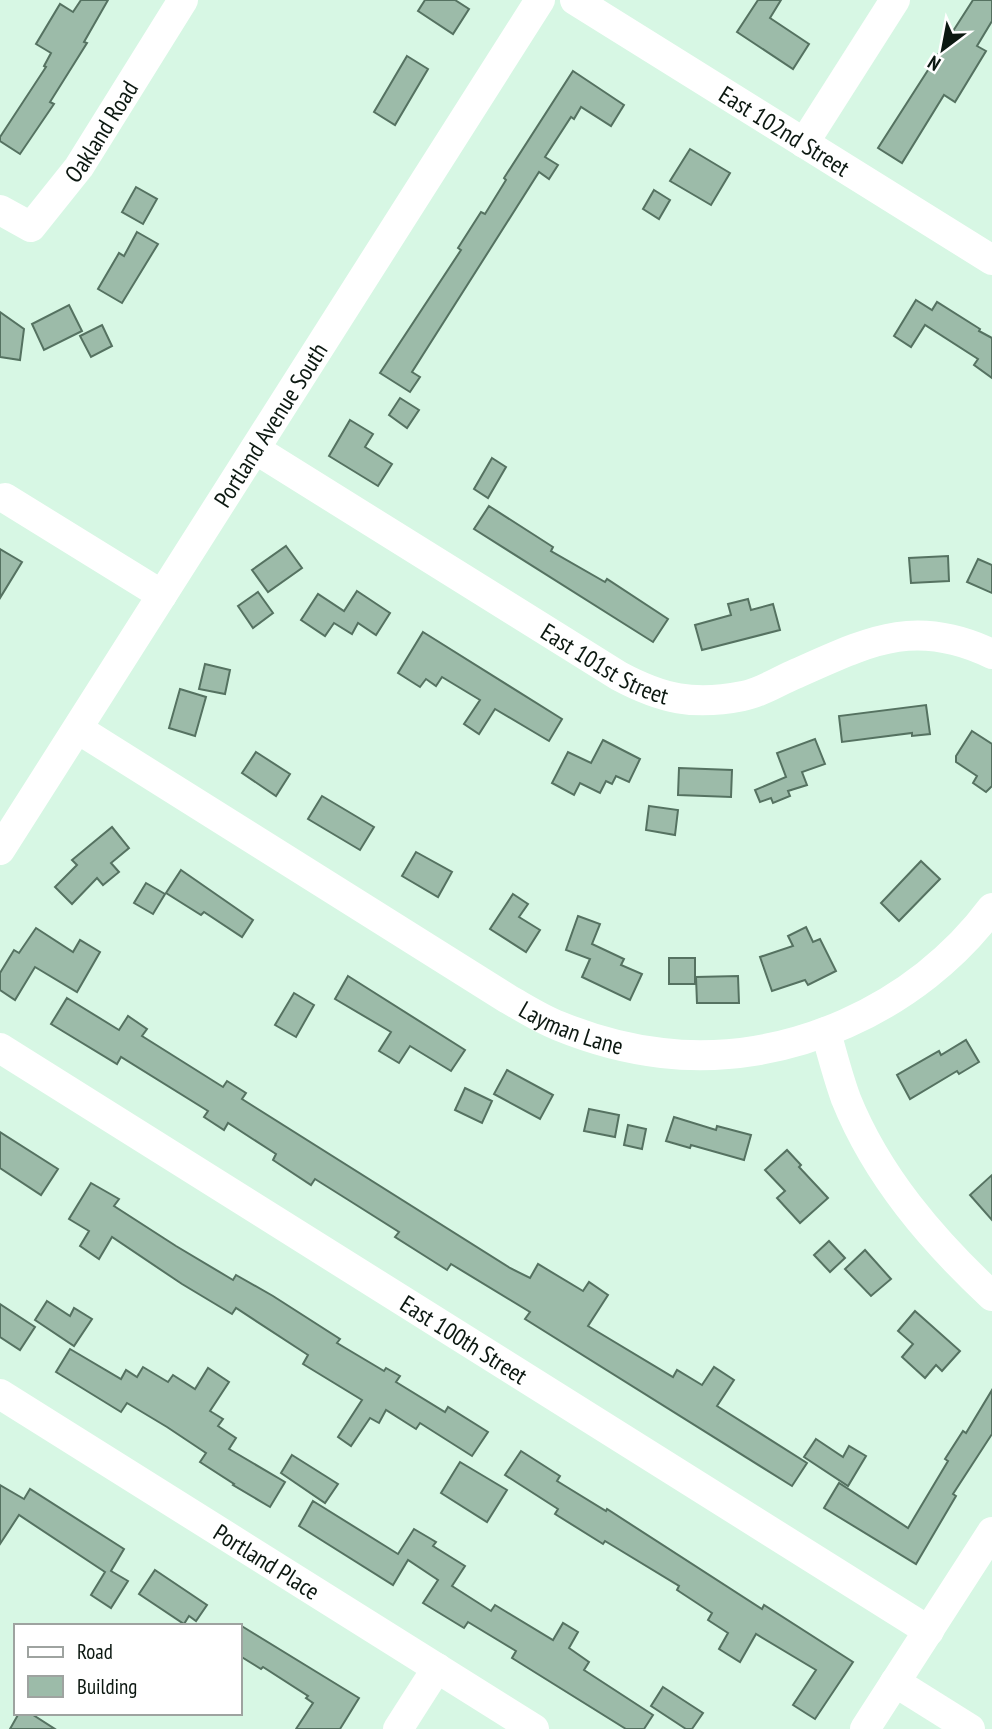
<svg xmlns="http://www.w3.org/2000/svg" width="992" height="1729" viewBox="0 0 992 1729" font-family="'PT Sans Narrow',sans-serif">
<rect width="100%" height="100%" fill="#d7f7e4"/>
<g fill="#9cbba9" stroke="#557261" stroke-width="2">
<polygon points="81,0 108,0 84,42 87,43 50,102 54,104 20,154 0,141 0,137 46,67 44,66 51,53 36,44 60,4 73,12"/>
<polygon points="425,0 455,0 469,9 453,34 418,11"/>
<polygon points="758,0 781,0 770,18 809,44 793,69 737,32"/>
<polygon points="973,0 992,0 992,21 977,46 986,51 955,102 944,95 902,163 878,148"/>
<polygon points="407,56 428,69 395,125 374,112"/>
<polygon points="573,71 624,105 611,126 581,107 574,119 571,117 545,157 558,165 549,179 539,172 412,372 420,377 410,392 380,373 461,250 458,248 481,212 485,214 506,180 504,178"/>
<polygon points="690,149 730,173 711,205 670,181"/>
<polygon points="136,187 157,199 143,224 122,212"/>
<polygon points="654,190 670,200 659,219 643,209"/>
<polygon points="137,232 158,244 122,303 98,289 119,253 124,256"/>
<polygon points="916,300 932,310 937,302 980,329 979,331 992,338 992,378 974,365 978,359 925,325 911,347 894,336"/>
<polygon points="69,305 82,331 44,350 32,324"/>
<polygon points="0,312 24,329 20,360 0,357"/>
<polygon points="102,325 112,346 91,357 80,336"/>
<polygon points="400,398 419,410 407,428 389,415"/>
<polygon points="350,420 373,434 365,447 392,464 378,486 329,456"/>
<polygon points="492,458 506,467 488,498 474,489"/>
<polygon points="489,506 553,547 551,551 605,582 607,579 668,619 653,642 474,529"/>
<polygon points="286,546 302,568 268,592 252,570"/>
<polygon points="0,549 22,562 0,598"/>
<polygon points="948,556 949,581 911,583 909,558"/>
<polygon points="978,559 992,565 992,593 967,582"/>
<polygon points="357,591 390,613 376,635 358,623 352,634 334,623 325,636 301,620 318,594 344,611"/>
<polygon points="258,592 273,613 253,628 238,606"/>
<polygon points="748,599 751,610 773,604 780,630 702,650 695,625 731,615 728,604"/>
<polygon points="423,632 562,719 549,741 495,709 479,734 464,724 480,700 442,677 436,686 426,679 420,687 398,673"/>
<polygon points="205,664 230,670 225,694 199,689"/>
<polygon points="180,689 206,697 195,736 169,728"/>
<polygon points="926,705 930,734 912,736 912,733 842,742 839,716"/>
<polygon points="972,731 992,744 992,786 986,792 973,783 977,776 956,762 956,756"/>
<polygon points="815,739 825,764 802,772 807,785 788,791 790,796 773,803 771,798 760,802 755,790 786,777 777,753"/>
<polygon points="603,740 640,759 629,782 616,776 612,784 606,781 600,793 580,783 574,795 552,783 568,752 591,763"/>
<polygon points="256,752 290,774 276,796 242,773"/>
<polygon points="679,768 732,770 731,797 678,795"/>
<polygon points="322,796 374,827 360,850 308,819"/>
<polygon points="649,806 678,810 675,835 646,830"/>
<polygon points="112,827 129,848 111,863 119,872 103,885 97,878 72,904 55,887 77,865 72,860"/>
<polygon points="416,852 452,872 438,897 402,876"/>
<polygon points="921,861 940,879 899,921 881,903"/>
<polygon points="181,870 253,920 242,937 204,912 201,915 166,893"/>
<polygon points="146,883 165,894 153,914 134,903"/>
<polygon points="513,894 528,904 519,917 540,930 526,952 490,929"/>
<polygon points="578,916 600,924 592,944 624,959 621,965 642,974 630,1000 582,977 590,959 566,950"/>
<polygon points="806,927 813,942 820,939 836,971 808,985 805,980 772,991 760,957 793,946 788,936"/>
<polygon points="36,928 73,952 80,940 100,952 77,992 35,967 15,1000 0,990 0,973 14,950 19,953"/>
<rect x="669" y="958" width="26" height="26"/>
<polygon points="348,976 465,1050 451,1071 410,1046 399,1063 379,1051 391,1032 335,999"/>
<polygon points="738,976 739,1003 697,1003 696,977"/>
<polygon points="294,993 314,1005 296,1037 275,1025"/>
<polygon points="67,998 119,1030 128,1016 147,1029 142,1036 223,1087 227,1081 246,1093 242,1099 510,1268 530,1278 538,1264 583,1291 589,1282 608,1295 588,1326 673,1377 677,1370 702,1385 714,1367 734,1380 717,1406 807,1463 792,1486 525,1319 530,1312 451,1264 447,1270 395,1237 399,1232 350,1201 315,1179 311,1185 273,1160 276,1154 228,1123 224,1130 204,1117 208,1111 121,1057 117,1064 51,1024"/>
<polygon points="966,1040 979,1062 959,1074 957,1071 910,1099 897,1075 939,1051 941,1055"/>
<polygon points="507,1070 553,1095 540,1119 494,1094"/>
<polygon points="465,1088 492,1101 482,1123 455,1110"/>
<polygon points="589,1109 619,1115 615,1137 584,1131"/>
<polygon points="674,1117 716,1130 717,1126 751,1135 744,1160 691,1145 690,1148 666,1141"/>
<polygon points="628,1125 646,1129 642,1149 624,1145"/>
<polygon points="0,1132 58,1169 41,1195 0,1168"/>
<polygon points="787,1150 801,1165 799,1167 828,1198 800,1223 777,1198 785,1191 765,1170"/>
<polygon points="992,1175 992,1220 970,1195"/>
<polygon points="91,1183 119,1199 114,1206 176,1246 233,1280 236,1275 273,1296 340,1339 337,1343 384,1371 386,1368 400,1376 396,1382 445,1412 448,1407 488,1432 472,1456 420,1423 416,1429 386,1410 379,1423 370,1418 351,1446 338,1437 362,1400 303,1364 308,1355 236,1308 232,1314 182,1284 112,1237 99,1259 80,1246 89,1231 69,1219"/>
<polygon points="829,1241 845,1258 830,1272 814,1255"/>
<polygon points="865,1250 891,1279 871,1296 845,1269"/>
<polygon points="47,1301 70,1316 74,1308 92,1319 74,1346 35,1320"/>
<polygon points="0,1304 35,1327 20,1350 0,1337"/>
<polygon points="915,1311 960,1351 942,1371 936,1365 925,1378 902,1357 913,1344 898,1331"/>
<polygon points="70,1349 121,1379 126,1370 137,1377 143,1367 168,1382 173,1375 195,1389 208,1368 229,1382 210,1411 223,1419 218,1426 236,1438 229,1449 285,1482 270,1507 233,1485 234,1484 200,1462 206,1453 167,1427 127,1403 121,1412 56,1372"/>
<polygon points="992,1390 992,1434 953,1494 956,1496 916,1564 824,1508 839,1483 908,1528 948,1461 945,1459 963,1431 966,1433"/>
<polygon points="816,1439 843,1457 849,1446 866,1456 848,1486 804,1457"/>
<polygon points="521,1451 560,1476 557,1481 606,1511 607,1509 762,1609 764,1605 853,1662 815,1719 793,1705 816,1670 756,1634 740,1662 719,1649 728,1633 708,1620 712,1613 677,1590 679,1586 605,1541 603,1544 555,1514 558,1509 505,1475"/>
<polygon points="292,1455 338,1484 325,1503 281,1473"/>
<polygon points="460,1462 507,1490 487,1522 441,1493"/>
<polygon points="0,1485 24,1499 30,1489 124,1549 111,1571 128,1581 111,1608 91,1595 105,1572 19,1515 0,1544"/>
<polygon points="313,1501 398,1554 414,1529 436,1542 433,1546 465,1566 452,1586 491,1611 495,1605 553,1640 563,1623 578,1632 569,1648 589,1662 584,1670 653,1715 644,1729 626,1729 512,1658 516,1651 468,1622 464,1628 423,1603 438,1580 408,1560 393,1585 299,1526"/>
<polygon points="155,1570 207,1605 196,1621 189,1616 184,1624 139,1594"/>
<polygon points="240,1625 359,1698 340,1729 296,1729 313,1703 306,1698 308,1696 263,1667 261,1669 240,1656"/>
<polygon points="663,1687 703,1713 692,1729 686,1729 651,1706"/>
<polygon points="19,1713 30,1713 55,1729 10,1729"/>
</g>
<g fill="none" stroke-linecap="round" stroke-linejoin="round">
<g stroke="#fff" stroke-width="30">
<path id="s1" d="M575,0L992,260"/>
<polyline points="804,143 895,0"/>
<path id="s2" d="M0,210L31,227L79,167L183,0"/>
<path id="s3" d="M255,449L619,676C662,699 694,706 743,696C760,693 777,682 793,675C866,643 913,616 992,654"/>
<polyline points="5,498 162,595"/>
<path id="s4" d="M78,729L508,999C524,1008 541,1019 559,1026C591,1039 627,1049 662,1053C786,1068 918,1008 992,908"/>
<path id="s5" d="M0,850L540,0"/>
<path d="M826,1032C832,1054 838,1077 846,1099C877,1176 932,1240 992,1296"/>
<path id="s6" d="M0,1048L929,1631"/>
<path id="s7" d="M0,1394L534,1729"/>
<polyline points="895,1682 970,1729"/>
<polyline points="398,1729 437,1668"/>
<polyline points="865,1729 992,1532"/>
</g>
</g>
<g text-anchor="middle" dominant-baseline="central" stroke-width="5" stroke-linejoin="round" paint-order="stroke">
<g font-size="24" fill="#0c1811" stroke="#fff">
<text stroke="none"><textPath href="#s2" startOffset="154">Oakland Road</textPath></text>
<text stroke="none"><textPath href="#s1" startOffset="247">East 102nd Street</textPath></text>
<text stroke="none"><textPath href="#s5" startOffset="504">Portland Avenue South</textPath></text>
<text stroke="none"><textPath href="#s3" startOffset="411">East 101st Street</textPath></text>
<text stroke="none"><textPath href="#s4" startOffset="578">Layman Lane</textPath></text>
<text stroke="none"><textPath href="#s6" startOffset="548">East 100th Street</textPath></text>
<text stroke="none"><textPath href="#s7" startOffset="315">Portland Place</textPath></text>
</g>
</g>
<rect x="14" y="1624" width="228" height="91" fill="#ffffff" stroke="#9ea3a0" stroke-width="2"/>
<rect x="28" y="1647" width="35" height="10" fill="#ffffff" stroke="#9ea3a0" stroke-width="2"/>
<text x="77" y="1659" font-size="21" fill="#0c1811">Road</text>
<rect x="28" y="1676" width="35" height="21" fill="#9cbba9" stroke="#9ea3a0" stroke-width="2"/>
<text x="77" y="1694" font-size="21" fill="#0c1811">Building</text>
<g transform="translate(943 49) rotate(212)" stroke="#ffffff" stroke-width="5" paint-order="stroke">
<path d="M0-5L12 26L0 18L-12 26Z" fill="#0c1811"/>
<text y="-10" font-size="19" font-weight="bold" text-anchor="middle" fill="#0c1811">N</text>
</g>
</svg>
